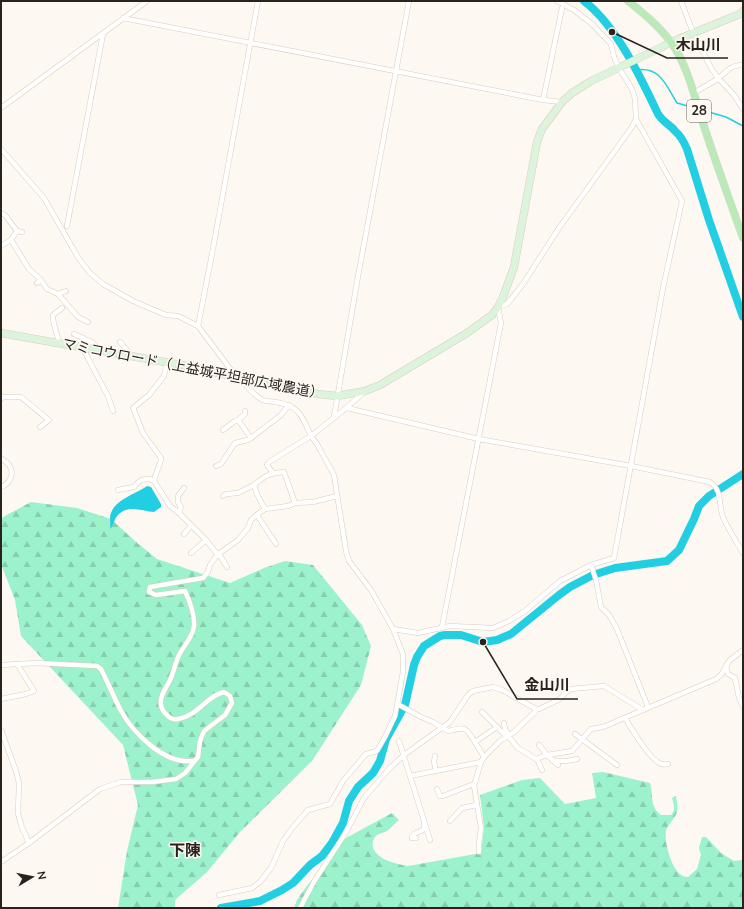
<svg xmlns="http://www.w3.org/2000/svg" width="744" height="909" viewBox="0 0 744 909" font-family="'Nunito Sans','Noto Sans JP',sans-serif">
<defs>
<pattern id="forest-firs" width="22" height="20" patternUnits="userSpaceOnUse"><rect width="22" height="20" fill="#9cf2cb"/><path d="M5 1l3.5 6h-7zM16 11l3.5 6h-7z" fill="#86cfae"/></pattern>
</defs>
<rect width="100%" height="100%" fill="#fef8f2"/>
<g fill="url(#forest-firs)">
<polygon points="31,502 77,508 111,519 136,542 157,559 230,583 264,568 285,561 313,565 362,625 371,646 361,685 312,761 240,832 207,872 175,900 175,908 118,908 127,851 138,805 123,745 21,636 15,600 1,564 1,521 3,517"/>
<path d="M603,772L650,783C654,796 649,806 661,815H671C676,810 674,805 672,798L676,796C678,809 679,812 671,822C669,825 667,827 666,830C664,842 671,867 680,874C682,876 685,877 688,877L697,869L701,855L699,848L702,837H706L721,853L734,861L743,860V908H294L297,900L306,887L316,875L335,844L392,813L399,820C395,823 391,828 387,831C383,833 379,833 376,836C373,839 372,843 373,848C378,860 396,864 408,866L481,853L484,828L480,795L522,780L540,778L565,804L596,798L592,773Z"/>
</g>
<path fill="#22cfe2" d="M147,486L151,487L161,504V507L154,512C142,511 128,504 118,515C114,519 114,525 110,529C111,524 109,517 111,513C115,500 137,493 147,486Z"/>
<g fill="none" stroke-linecap="round" stroke-linejoin="round">
<g stroke="#22cfe2" stroke-width="1.5">
<path d="M636,70C660,66 666,85 677,103L695,108"/>
<polyline points="702,110 726,117 743,126"/>
</g>
<g stroke="#22cfe2" stroke-width="8">
<path d="M584,1C616,25 641,78 658,114C662,121 670,125 675,131C681,136 684,142 687,149L709,220L743,317"/>
<polyline points="221,908 260,901 282,890 293,883 310,865 322,856 332,843 343,823 349,801 358,787 373,773 380,761 386,739 405,705 414,665 417,657 424,646 440,636 445,635 461,635 483,642 497,640 511,634 559,595 570,587 593,575 615,568 667,561 679,550 694,519 699,506 709,496 743,474"/>
</g>
<defs>
<g id="street">
<polyline points="681,1 692,30"/>
<polyline points="123,18 543,100 562,102"/>
<polyline points="696,38 711,68 718,78 734,95 743,109"/>
<path d="M694,93C702,88 709,84 716,80C726,73 729,65 743,65"/>
<polyline points="543,100 562,8"/>
<polyline points="1,108 147,1"/>
<path d="M1,149L44,198L79,259L90,273L103,284L133,301L166,315L178,316L198,326L234,374C244,381 250,393 261,399C265,402 271,401 276,402C300,406 302,416 311,436L269,462L267,465L273,473"/>
<polyline points="1,213 5,215 17,231 22,232"/>
<polyline points="67,226 103,34"/>
<polyline points="11,240 29,269 41,280"/>
<polyline points="1,246 11,240 17,231"/>
<polyline points="37,283 41,280 47,289 58,294 78,317 88,322"/>
<polyline points="58,294 66,291"/>
<polyline points="198,326 212,254 258,1"/>
<polyline points="74,334 92,342 100,351"/>
<polyline points="120,342 132,356"/>
<path d="M59,343C58,335 52,323 53,315L62,308"/>
<polyline points="82,347 108,396 113,411"/>
<polyline points="1,399 3,397 21,397 49,420 40,427"/>
<path d="M347,408L479,439L631,466L710,482C723,491 718,504 723,517C728,529 736,541 743,553"/>
<polyline points="334,417 357,282 409,1"/>
<polyline points="238,420 245,414 245,411"/>
<polyline points="223,430 235,421 238,420 251,438 281,415 289,405"/>
<path d="M1,458C3,460 7,462 9,465C15,473 10,484 1,487"/>
<polyline points="216,466 221,464 235,443 248,440 251,438"/>
<path d="M154,481C155,473 161,465 161,458L143,433L133,408L149,395L164,376L167,362"/>
<path d="M254,485C265,476 269,473 284,472L295,503"/>
<polyline points="184,488 178,496 178,502 181,507 179,513 206,540"/>
<path d="M118,490L134,487C140,480 141,479 150,479L154,481L170,506L179,513"/>
<polyline points="223,496 226,494 238,493 254,485 257,494 265,509"/>
<polyline points="257,515 276,544"/>
<polyline points="184,534 191,526"/>
<polyline points="191,553 206,540 218,555"/>
<polyline points="219,554 227,567"/>
<polyline points="591,565 596,580 601,607 609,615 617,629 648,707"/>
<polyline points="442,627 501,323 498,307 507,304 523,284 559,228 632,127 636,119"/>
<polyline points="393,629 418,633 450,626 493,628 509,621 525,611 560,581 591,565 614,558 663,288 682,201 636,119 635,99 632,89 619,68 614,57 611,44 592,24 574,10 557,1"/>
<path d="M1,665L36,663L97,666L101,669C108,683 114,697 121,711C134,734 165,765 194,761"/>
<polyline points="726,666 728,674 735,678 739,698 743,706"/>
<polyline points="1,699 26,694 34,691 17,664"/>
<path d="M398,705L401,706L421,717L433,722L448,731C466,727 465,726 475,742"/>
<polyline points="482,712 507,737"/>
<path d="M625,718C631,728 651,762 662,764C664,765 666,764 668,764"/>
<polyline points="504,723 505,729 509,735"/>
<polyline points="1,730 16,771 19,783 18,813 21,825 29,843"/>
<polyline points="575,734 617,765"/>
<polyline points="508,736 518,748 536,759 547,755 572,751 591,729 603,727 716,679 721,675 729,661 743,650"/>
<polyline points="399,741 410,776 481,762"/>
<polyline points="539,745 547,755 558,765"/>
<polyline points="435,756 434,762 436,771"/>
<polyline points="484,757 475,742 497,727"/>
<polyline points="537,759 542,770"/>
<polyline points="553,761 567,761 577,759"/>
<polyline points="410,776 430,840"/>
<polyline points="437,789 440,796 443,796 474,784"/>
<polyline points="450,821 462,808 477,805"/>
<path d="M416,838H412C412,832 420,833 424,829V824"/>
<polyline points="479,852 479,843 481,828 474,786 481,762 484,757 500,741 514,732 535,712 536,709"/>
<path d="M1,862L29,843L100,789L121,782H152L176,779L185,773L198,757L200,741L204,731L225,715L232,703L230,696L224,692C206,696 198,716 178,719C174,720 169,718 167,715C163,712 160,706 161,701C161,694 166,688 169,682C174,673 175,662 180,653C185,645 193,636 194,626C195,615 190,602 185,591L156,595L149,592L150,587L203,578L208,572L210,565L215,558L221,552L238,540L248,528L251,520L255,516L265,509L288,506L295,503L313,502L337,496"/>
<path d="M219,895L252,888L260,882L271,868L283,841L293,827L308,810L330,804L343,781L366,754L377,751L385,737L395,716L403,672V654L393,629L371,590L349,561L346,551L334,475L317,444L311,436C329,422 347,408 364,392"/>
<polyline points="300,908 315,880 345,834 364,798 389,769 404,755 450,722 468,695 473,691 493,687 502,690 536,709 539,709 560,699 565,693 571,689 604,686 643,710"/>
</g>
<polyline id="secondary" points="1,333 187,366 241,378 318,394 337,396 365,391 380,385 467,333 492,315 498,307 503,297 514,267 537,142 542,129 562,102 572,93 591,81 662,47 671,42 740,14 743,11"/>
<path id="primary" d="M628,1C643,13 658,25 670,41C686,62 693,91 701,117C714,158 729,198 743,238"/>
</defs>
<use href="#street" stroke="#daccbd" stroke-width="5.5"/>
<use href="#secondary" stroke="#daccbd" stroke-width="8"/>
<use href="#primary" stroke="#d8d7d6" stroke-width="8"/>
<use href="#street" stroke="#fff" stroke-width="4.5"/>
<use href="#secondary" stroke="#ddf4dc" stroke-width="7"/>
<use href="#primary" stroke="#bbeab8" stroke-width="7"/>
</g>
<g text-anchor="middle" dominant-baseline="central" stroke-width="3" stroke-linejoin="round" paint-order="stroke">
<rect fill="#fef8f2" stroke="#68635d" stroke-width="1" x="687" y="100" width="24" height="22" rx="3"/>
<g font-size="13" font-weight="bold" fill="#28231d">
<text x="699" y="111">28</text>
</g>
<g font-size="14" fill="#28231d" stroke="#fef8f2">
<text transform="translate(193 369) rotate(11)">マミコウロード（上益城平坦部広域農道）</text>
</g>
<g font-size="16" font-weight="bold" fill="#28231d" stroke="#fef8f2">
<text x="185" y="851">下陳</text>
</g>
</g>
<path fill="none" stroke="#28231d" stroke-width="1.5" d="M612 32L667 58H728M483 642L517 699H578"/>
<g fill="#28231d" stroke="#fef8f2" stroke-width="1.5">
<circle cx="612" cy="32" r="4"/>
<circle cx="483" cy="642" r="4"/>
</g>
<g font-size="15" text-anchor="middle" font-weight="bold" fill="#28231d" stroke="#fef8f2" stroke-width="3" stroke-linejoin="round" paint-order="stroke">
<text x="698" y="50">木山川</text>
<text x="547" y="690">金山川</text>
</g>
<rect width="744" height="909" fill="none" stroke="#28231d" stroke-width="4"/>
<g transform="translate(32 877) rotate(80)" stroke="#fef8f2" stroke-width="3" paint-order="stroke">
<path d="M0-3L7 15L0 10L-7 15Z" fill="#28231d"/>
<text y="-6" font-size="11" font-weight="bold" text-anchor="middle" fill="#28231d">N</text>
</g>
</svg>
